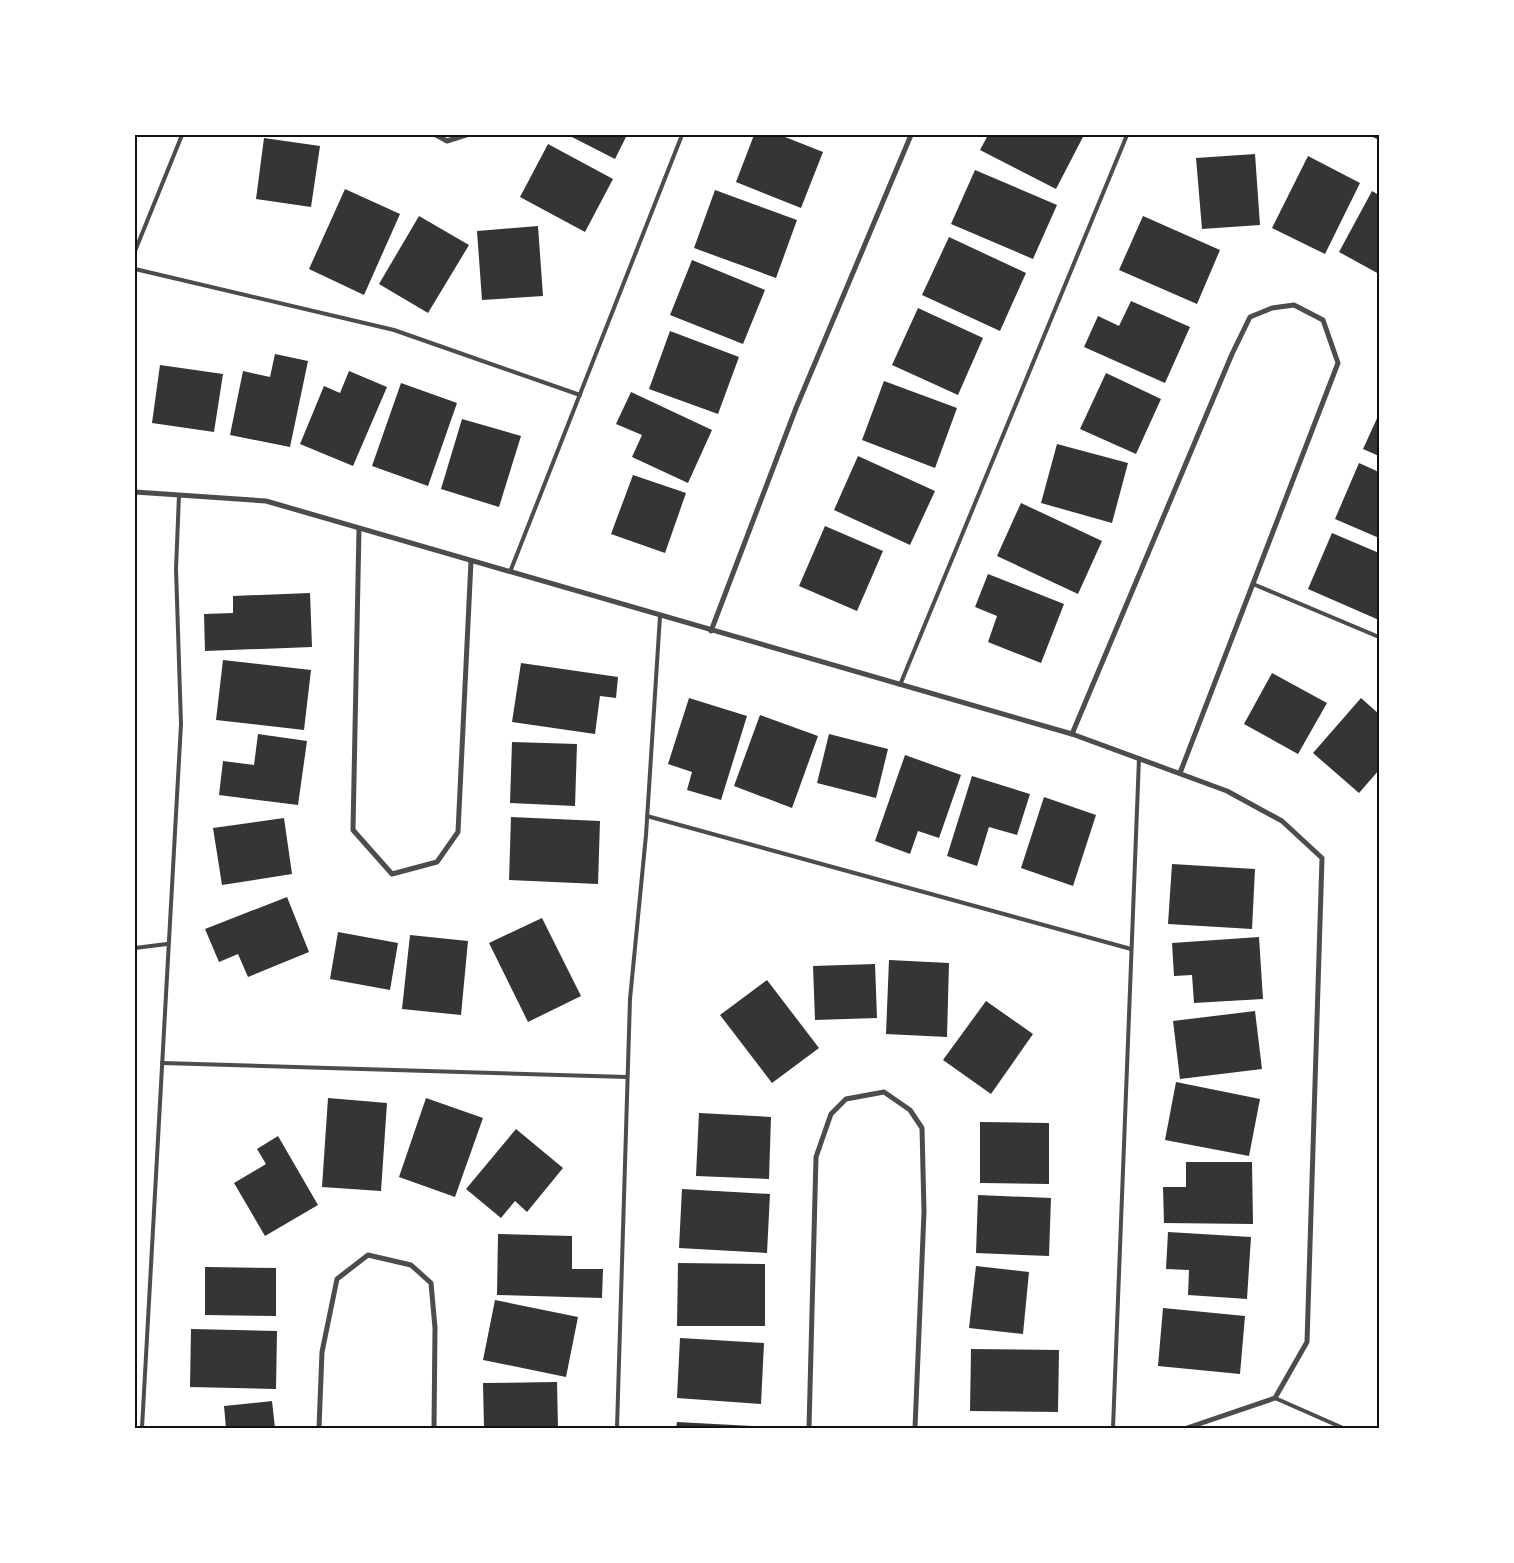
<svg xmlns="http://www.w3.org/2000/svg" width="1514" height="1563" viewBox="0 0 1514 1563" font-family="'Noto Sans',sans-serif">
<rect width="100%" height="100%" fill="#fff"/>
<g fill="#353535">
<polygon points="568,135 627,135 615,159"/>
<polygon points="754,135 780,135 823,152 801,208 736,182"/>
<polygon points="988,135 1084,135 1056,189 980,150"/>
<polygon points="264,138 320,146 311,207 256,199"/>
<polygon points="548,144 613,179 585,232 520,197"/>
<polygon points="1255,154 1260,225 1202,229 1196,158"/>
<polygon points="1308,156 1360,183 1325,254 1272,228"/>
<polygon points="975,170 1057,205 1033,259 951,224"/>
<polygon points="345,189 400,214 364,295 309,269"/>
<polygon points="715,190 797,220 776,278 694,248"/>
<polygon points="1372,191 1379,195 1379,274 1339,252"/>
<polygon points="419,216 469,245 428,313 379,284"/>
<polygon points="1143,216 1220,250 1197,304 1119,270"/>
<polygon points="538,226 543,296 482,300 477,231"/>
<polygon points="949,237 1026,273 1000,331 922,295"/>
<polygon points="692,260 765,290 743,344 670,315"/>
<polygon points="1131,301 1190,327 1165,383 1084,347 1098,316 1119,326"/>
<polygon points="918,308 983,338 958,395 892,365"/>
<polygon points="670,331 739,357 718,414 649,389"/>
<polygon points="275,354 308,361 290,447 230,435 243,371 270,377"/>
<polygon points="160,365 223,374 214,432 152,423"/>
<polygon points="349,371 387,387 353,466 300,444 324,386 340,393"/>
<polygon points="1106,373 1161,399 1136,454 1080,429"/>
<polygon points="884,381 957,408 935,468 862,440"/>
<polygon points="401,383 457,403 428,486 372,466"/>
<polygon points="631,392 712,430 688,483 632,457 642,435 616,424"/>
<polygon points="1379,414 1379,456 1363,449"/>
<polygon points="462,419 521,436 499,507 441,489"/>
<polygon points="1057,444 1128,463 1112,523 1041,503"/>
<polygon points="858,456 935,491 910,545 834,510"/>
<polygon points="1359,463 1379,472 1379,538 1335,519"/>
<polygon points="633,475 686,493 665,553 611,534"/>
<polygon points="1021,503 1102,541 1078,594 997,556"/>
<polygon points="825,526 883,551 857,611 799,586"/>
<polygon points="1332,533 1379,553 1379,620 1308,589"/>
<polygon points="988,574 1064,604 1041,663 988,642 997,616 975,607"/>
<polygon points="310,593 312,647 205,651 204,614 233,613 233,596"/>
<polygon points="223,660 311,670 304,730 216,720"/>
<polygon points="521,663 618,677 616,698 600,696 595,734 512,722"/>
<polygon points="1272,673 1327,703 1298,754 1244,724"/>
<polygon points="689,698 747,716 721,800 687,790 692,772 668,764"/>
<polygon points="1361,698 1379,714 1379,770 1359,793 1313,753"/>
<polygon points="760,715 818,736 792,808 734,786"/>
<polygon points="258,734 307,741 298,805 219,795 223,761 254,765"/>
<polygon points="829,734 888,749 876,798 817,783"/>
<polygon points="512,742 577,744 575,806 510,803"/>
<polygon points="905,755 961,775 939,838 918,831 910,854 875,841"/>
<polygon points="972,776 1030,794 1017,835 989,827 977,866 947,856"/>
<polygon points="1044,797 1096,815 1073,886 1021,868"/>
<polygon points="511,817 600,821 598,884 509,880"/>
<polygon points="284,818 292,874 222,885 213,828"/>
<polygon points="1172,864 1255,869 1252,929 1168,924"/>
<polygon points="287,897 309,952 248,977 238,954 219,962 205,929"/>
<polygon points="542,918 581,996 528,1022 489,943"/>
<polygon points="338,932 398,943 390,990 330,979"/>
<polygon points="410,935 468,941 461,1015 402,1009"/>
<polygon points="1259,937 1263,999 1194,1003 1192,975 1174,976 1172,943"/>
<polygon points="889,960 949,963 947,1037 886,1034"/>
<polygon points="875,964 877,1018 815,1020 813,966"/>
<polygon points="767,980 819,1048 772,1083 720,1015"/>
<polygon points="986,1001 1033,1034 991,1094 943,1060"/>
<polygon points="1255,1011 1262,1069 1180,1079 1173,1021"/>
<polygon points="1176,1082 1260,1099 1249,1156 1165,1140"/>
<polygon points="328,1098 387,1103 381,1191 322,1187"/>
<polygon points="426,1098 483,1118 455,1197 399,1177"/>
<polygon points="699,1113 771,1117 769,1179 696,1176"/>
<polygon points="980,1122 1049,1123 1049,1184 980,1183"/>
<polygon points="516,1129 563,1168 527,1212 515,1201 501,1218 466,1189"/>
<polygon points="278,1136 318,1205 265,1236 234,1183 266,1164 257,1149"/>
<polygon points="1186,1162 1252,1162 1253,1224 1164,1223 1163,1187 1186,1187"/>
<polygon points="682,1189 770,1194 767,1253 679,1248"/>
<polygon points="978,1195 1051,1198 1049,1256 976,1253"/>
<polygon points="1168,1232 1251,1237 1247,1299 1188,1295 1189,1270 1166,1269"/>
<polygon points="498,1234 572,1236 572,1269 603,1269 602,1298 497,1295"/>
<polygon points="678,1263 765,1264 765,1326 677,1326"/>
<polygon points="976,1266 1029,1272 1023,1334 969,1328"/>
<polygon points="205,1267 276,1268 276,1316 205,1315"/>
<polygon points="495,1300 578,1317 566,1377 483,1360"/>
<polygon points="1163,1308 1245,1316 1240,1374 1158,1366"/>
<polygon points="191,1329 277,1331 276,1389 190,1387"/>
<polygon points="680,1338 764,1343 761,1404 677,1398"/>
<polygon points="971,1349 1059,1350 1058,1412 970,1411"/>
<polygon points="557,1382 558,1428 484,1428 483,1383"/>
<polygon points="272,1401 275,1428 226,1428 224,1406"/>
<polygon points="677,1422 752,1426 752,1428 676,1428"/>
</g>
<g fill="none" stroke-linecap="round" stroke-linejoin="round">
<g stroke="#4c4c4c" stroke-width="4">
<polyline points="1373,135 1379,138"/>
<polyline points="135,251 182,135"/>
<polyline points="135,269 394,330 580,395"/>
<polyline points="510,572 682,135"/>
<polyline points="1253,584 1379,637"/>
<polyline points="900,685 1127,135"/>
<polyline points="647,816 1131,949"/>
<polyline points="135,948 167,944"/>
<polyline points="162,1063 627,1077"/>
<polyline points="1275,1398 1343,1428"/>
<polyline points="142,1428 181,724 176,569 179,495"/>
<polyline points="617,1428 630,999 646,835 660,616"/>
<polyline points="1113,1428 1139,758"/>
</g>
<g stroke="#4c4c4c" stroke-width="5">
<polyline points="436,135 447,141 466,135"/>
<polyline points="135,492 266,501 1072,734 1227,791 1282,821 1322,858 1307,1342 1275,1398 1187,1428"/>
<polyline points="359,529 353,830 392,874 437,862 458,832 471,561"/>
<polyline points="711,631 796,408 911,135"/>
<polyline points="1072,734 1232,354 1250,317 1272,308 1294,305 1323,320 1338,363 1180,773"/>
<polyline points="319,1428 322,1352 337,1279 368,1255 411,1265 431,1283 435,1328 434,1428"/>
<polyline points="809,1428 816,1157 831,1114 846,1099 884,1092 910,1110 922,1128 924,1212 915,1428"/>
</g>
</g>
<rect width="1514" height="1563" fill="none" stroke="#ffffff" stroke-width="272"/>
<rect x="136" y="136" width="1242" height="1291" fill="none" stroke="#111" stroke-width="2"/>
</svg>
